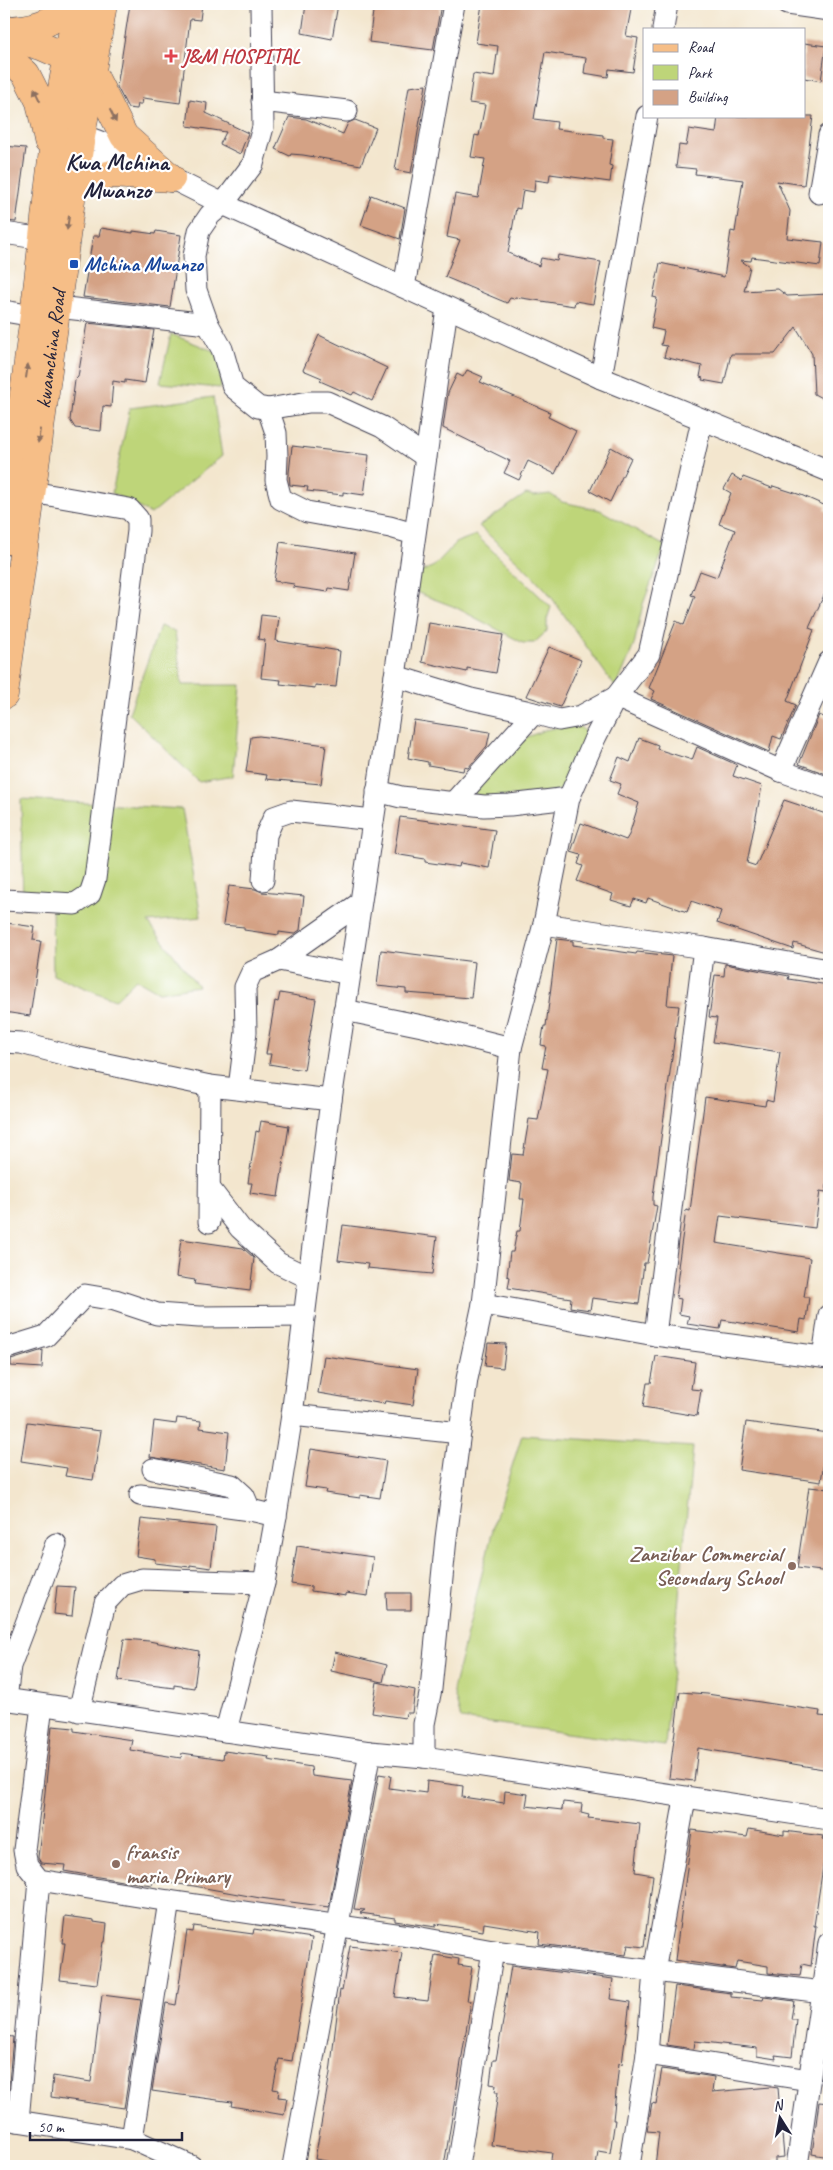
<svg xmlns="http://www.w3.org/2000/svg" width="833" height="2170" viewBox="0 0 833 2170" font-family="Caveat,sans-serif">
<rect width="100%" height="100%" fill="#fff"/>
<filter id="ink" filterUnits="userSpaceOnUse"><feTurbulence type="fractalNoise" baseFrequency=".02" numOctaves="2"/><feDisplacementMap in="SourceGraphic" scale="10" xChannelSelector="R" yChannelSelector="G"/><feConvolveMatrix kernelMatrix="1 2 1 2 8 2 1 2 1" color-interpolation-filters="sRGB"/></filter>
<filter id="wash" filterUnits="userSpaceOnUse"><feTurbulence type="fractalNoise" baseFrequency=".0096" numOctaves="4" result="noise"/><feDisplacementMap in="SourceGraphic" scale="20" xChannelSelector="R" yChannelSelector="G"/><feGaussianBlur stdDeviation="1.12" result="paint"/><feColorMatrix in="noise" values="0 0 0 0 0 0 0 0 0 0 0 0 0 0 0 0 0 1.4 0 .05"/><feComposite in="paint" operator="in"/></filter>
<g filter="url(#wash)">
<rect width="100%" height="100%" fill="#f3e6ce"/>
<g fill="#bed579" stroke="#707c5a">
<polygon points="171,334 219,353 221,388 160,383"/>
<polygon points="213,397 222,456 151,514 112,493 130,408"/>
<polygon points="526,494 534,496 550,494 562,502 600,510 665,546 643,604 634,645 616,688 547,591 528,571 479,526"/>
<polygon points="476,535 551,607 547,619 547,631 534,643 523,643 455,607 418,593 414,575 434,566 457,542"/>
<polygon points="160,626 175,632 182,685 241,685 233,776 199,782 129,713"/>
<polygon points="563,726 580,727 591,737 570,781 558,791 490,798 470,793 527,737 545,730"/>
<polygon points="21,799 182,809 201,917 148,922 198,986 159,992 136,979 115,1000 53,975 52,903 23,908"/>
<polygon points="522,1435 693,1447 665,1746 461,1719 453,1690 497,1513"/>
</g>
<g id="blocks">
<g fill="#d4a285">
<polygon points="130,4 202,4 200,20 190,19 180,103 143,98 142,104 138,104 137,109 128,108 117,87"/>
<polygon points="306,4 338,4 332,39 302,33"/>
<polygon points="374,4 441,4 433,50 369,42"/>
<polygon points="482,4 632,4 626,36 638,38 633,72 609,69 608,77 584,73 586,58 545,52 534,119 557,122 556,129 603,135 603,138 613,139 609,165 612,166 610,182 550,174 549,182 535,180 534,192 523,190 520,209 516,208 508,253 539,266 541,258 557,261 558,255 601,262 593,304 575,301 574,306 515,297 514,299 510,298 507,303 445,277 460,240 447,237 455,194 478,198 485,159 471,157 475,135 479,136 485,105 469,103 473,74 494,77 498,46 476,43"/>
<polygon points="804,43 826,46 821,81 804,78"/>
<polygon points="426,85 411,173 395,170 409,87"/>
<polygon points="190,100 207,103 206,113 248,133 240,154 220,144 226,132 187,126"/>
<polygon points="718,116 813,116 804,185 777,181 790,211 787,238 823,242 820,266 752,257 751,261 740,260 750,267 744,291 778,289 787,296 829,294 829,402 814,394 812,354 796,327 775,354 731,354 724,384 702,380 703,378 700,377 702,366 664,357 667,346 661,345 664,331 651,328 657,298 653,297 660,263 724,277 731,231 735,232 743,180 695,174 696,169 676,167 679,145 686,146 689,129 716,133"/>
<polygon points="289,117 306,119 343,134 348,123 355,120 376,128 361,165 303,155 291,154 290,156 275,149"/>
<polygon points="4,146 26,148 16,222 4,221"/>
<polygon points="371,195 405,208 400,239 361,225"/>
<polygon points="101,228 133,233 133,231 155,234 156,231 181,235 170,307 83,297 93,236 99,236"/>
<polygon points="87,323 154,330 145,383 125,380 125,383 113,381 111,407 103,406 101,431 75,428 70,420 75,380 78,377"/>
<polygon points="319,335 387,368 372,401 354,392 352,395 320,381 322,378 303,370"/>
<polygon points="467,370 483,377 480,382 550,412 548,417 576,431 555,474 528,461 519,480 504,473 510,461 443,428 448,393 457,374 463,377"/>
<polygon points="292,446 369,455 364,495 343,492 343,495 307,491 308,487 290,485 289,473"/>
<polygon points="611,447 631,458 610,502 590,491"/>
<polygon points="732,475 742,481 743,477 772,488 773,486 801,495 826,506 824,510 829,512 829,598 824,595 809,628 814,630 787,701 796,705 781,739 773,736 769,752 651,699 655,691 649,688 676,621 684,625 695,596 691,595 700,571 717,577 735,530 719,524 731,493 724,489"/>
<polygon points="280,542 355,553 349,591 329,588 328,592 293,587 294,584 274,581"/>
<polygon points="261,615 279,617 276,641 340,651 336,687 315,685 315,688 280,684 281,680 261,678 265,640 258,639"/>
<polygon points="429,623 503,635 496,673 467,668 467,672 422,662"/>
<polygon points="549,647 581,660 560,707 526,696"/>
<polygon points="819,715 829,719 829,775 799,764"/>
<polygon points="414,720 490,732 487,746 468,768 464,767 463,771 428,765 428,762 408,758"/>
<polygon points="259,736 326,745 321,784 266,779 267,775 246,772 251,737"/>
<polygon points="639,738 658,745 657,749 692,760 697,747 737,765 733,776 762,786 747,863 756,866 784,800 829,815 829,953 794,943 793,949 717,923 721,911 691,901 687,912 648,898 646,903 634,899 631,906 611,900 613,894 577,881 583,866 578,864 581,855 571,852 581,823 626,840 629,835 639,803 617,794 621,784 610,780 619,757 630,762"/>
<polygon points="400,817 495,830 489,868 460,863 459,867 425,862 425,859 394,854"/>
<polygon points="229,886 255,889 262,892 304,896 300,930 294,934 279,932 279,935 244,930 244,927 223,925"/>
<polygon points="6,923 35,927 33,940 41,941 30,1016 4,1012 4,935"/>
<polygon points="557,939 573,941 573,945 636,954 637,952 672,956 667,1005 679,1006 653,1197 653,1205 657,1206 647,1263 644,1263 639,1304 592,1298 590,1310 570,1307 571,1298 508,1288 510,1277 507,1276 510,1252 513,1252 517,1231 520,1231 524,1199 520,1199 522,1183 509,1181 512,1154 523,1155 529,1119 538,1120 548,1069 542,1068 546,1046 541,1045 544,1026 546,1026"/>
<polygon points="381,950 475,962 471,998 406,993 406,989 377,986"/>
<polygon points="725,964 789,976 788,979 829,985 829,1168 826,1192 820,1191 815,1228 720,1216 716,1243 810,1258 804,1297 809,1297 806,1320 801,1319 799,1332 722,1320 720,1329 687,1324 689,1316 679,1314 681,1299 676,1298 680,1268 678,1267 686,1210 690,1211 705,1097 765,1106 766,1100 773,1102 780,1052 713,1042 717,1018 709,1017 715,975 724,976"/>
<polygon points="280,993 316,999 304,1070 269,1064 271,1054 266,1054 275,1001 278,1002"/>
<polygon points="261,1121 289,1126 278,1197 250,1193 252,1183 248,1183 256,1131 259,1132"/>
<polygon points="343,1225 437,1237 432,1274 367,1268 368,1264 338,1260"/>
<polygon points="181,1239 243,1248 254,1258 250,1291 194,1284 195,1280 176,1277"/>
<polygon points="488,1343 506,1344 503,1368 485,1366"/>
<polygon points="43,1350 42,1368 11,1366 11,1360"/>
<polygon points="324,1356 418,1369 413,1405 385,1401 384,1404 318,1393"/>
<polygon points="656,1356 695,1362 691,1389 701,1390 697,1416 643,1407 647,1383 651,1383"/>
<polygon points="177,1418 201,1421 200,1428 229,1432 225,1469 150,1457 154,1421 176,1424"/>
<polygon points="27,1422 101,1431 93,1480 65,1476 67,1468 21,1461"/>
<polygon points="746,1422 828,1433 821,1482 739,1470"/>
<polygon points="311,1449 386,1461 380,1498 360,1495 360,1498 325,1493 326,1490 305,1487"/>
<polygon points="809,1487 829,1489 829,1572 797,1568"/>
<polygon points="141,1519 216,1527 211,1568 190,1565 190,1567 155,1563 155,1559 136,1556"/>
<polygon points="297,1546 373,1557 368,1596 346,1593 346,1596 311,1591 311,1587 291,1584"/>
<polygon points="57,1586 75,1587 72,1616 54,1614"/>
<polygon points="386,1593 411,1593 411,1610 387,1610"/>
<polygon points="124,1639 149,1641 199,1651 194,1688 174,1685 174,1688 118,1681"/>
<polygon points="335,1652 387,1665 383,1682 331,1671"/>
<polygon points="377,1682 415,1690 412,1713 406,1713 405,1718 372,1713"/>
<polygon points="680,1692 707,1694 820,1711 819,1716 829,1717 829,1770 698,1748 694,1781 669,1778"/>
<polygon points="52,1726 74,1728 74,1731 132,1740 130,1750 181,1758 182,1753 223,1759 224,1751 269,1757 268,1760 311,1767 312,1776 352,1781 329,1907 260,1898 194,1886 153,1881 152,1885 122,1881 64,1871 65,1865 41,1863 38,1858"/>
<polygon points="379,1774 391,1776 389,1788 426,1793 427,1781 463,1786 462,1797 504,1803 505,1791 528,1794 526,1806 562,1810 563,1802 582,1804 581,1813 589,1815 588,1818 640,1824 635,1872 653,1875 644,1947 628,1945 626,1955 539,1944 540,1932 484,1923 483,1931 436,1924 436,1927 395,1921 395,1918 360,1913 365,1910 354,1909"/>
<polygon points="749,1829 784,1835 784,1831 823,1836 822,1839 827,1840 814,1926 816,1926 811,1966 802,1964 800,1976 768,1973 768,1966 737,1961 735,1969 675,1960 692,1830 747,1837"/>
<polygon points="65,1916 94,1920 94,1922 107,1924 105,1942 103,1942 97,1984 60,1980 65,1943 62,1943"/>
<polygon points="194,1926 253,1934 254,1929 312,1938 292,2061 279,2059 273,2089 279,2090 278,2097 287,2098 284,2115 231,2106 232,2102 152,2091 166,2003 176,2005 187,1931 193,1932"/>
<polygon points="350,1946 402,1953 395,1997 428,2001 435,1955 459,1959 458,1965 472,1967 467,2001 471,2001 444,2166 337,2166 338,2163 315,2159 330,2073 340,1990 342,1991"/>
<polygon points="511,1966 613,1979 610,1999 630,2002 622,2064 619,2063 613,2120 615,2120 610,2153 598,2151 596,2166 550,2166 552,2153 491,2145 498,2092 495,2092 496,2085 490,2084 493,2060 496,2060 504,2016 503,2015"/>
<polygon points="675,1986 731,1993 731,1997 763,2000 764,1997 794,2001 791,2019 796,2019 792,2057 775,2055 776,2059 757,2056 757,2048 695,2041 694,2049 667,2045"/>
<polygon points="102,1995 141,2000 124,2108 51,2097 53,2076 91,2082"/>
<polygon points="4,2036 13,2037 8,2094 4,2094"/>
<polygon points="662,2069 714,2077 712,2092 771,2087 778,2088 784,2157 775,2158 775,2166 655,2166 659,2132 647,2131 652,2103 656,2104"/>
<polygon points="819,2102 829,2103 829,2157 812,2154"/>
</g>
</g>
</g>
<g filter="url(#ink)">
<use href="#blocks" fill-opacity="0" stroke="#413f51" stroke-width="1"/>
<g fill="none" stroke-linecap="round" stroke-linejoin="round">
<defs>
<g id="minor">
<polyline points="787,4 829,10"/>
<polyline points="261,6 263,127 253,164 223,204 210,215 199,231 194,256 196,290 208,324 222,349 233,387 258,407 268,409 276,433 277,457 276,480 281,499 307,512 390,527 414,534"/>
<polyline points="663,29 667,4"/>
<polyline points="262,101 347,111"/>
<polyline points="68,130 98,141 129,155 147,169 171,178 223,204 601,378 829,471"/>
<polyline points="65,152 79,158 129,169"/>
<polyline points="819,193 829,135"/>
<polyline points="4,233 43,239"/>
<polyline points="404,287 454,4"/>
<polyline points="57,307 208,324"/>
<polyline points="4,311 34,316"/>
<polyline points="601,378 647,116"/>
<polyline points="268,409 309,402 327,402 382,427 426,457"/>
<polyline points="395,676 471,699 526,711 559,720 581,716 616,697"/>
<polyline points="616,697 781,771 829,788"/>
<polyline points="781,771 829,662"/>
<polyline points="377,791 401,797 484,806 510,805 569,798"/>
<polyline points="454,802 534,713"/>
<polyline points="263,880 266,835 274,817 291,811 373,820"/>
<polyline points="4,900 75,904 90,894 95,879 138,531 138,519 129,509 32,492"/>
<polyline points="544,924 704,948 655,1335"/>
<polyline points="704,948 829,970"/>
<polyline points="279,960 360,903"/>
<polyline points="344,1010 427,1027 511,1048"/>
<polyline points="4,1042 21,1043 74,1057 210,1086 331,1100 292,1415 276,1516 264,1583 226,1731"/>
<polyline points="239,1088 246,1032 245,987 252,972 279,960 350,974"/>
<polyline points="331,1100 395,676 447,308"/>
<polyline points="210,1189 240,1228 278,1263 309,1278"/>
<polyline points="209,1222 210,1086"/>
<polyline points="483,1304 655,1335 829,1358"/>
<polyline points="4,1349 46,1336 85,1295 115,1300 157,1314 199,1317 304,1316"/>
<polyline points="823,1357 829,1315"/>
<polyline points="292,1415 460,1433"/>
<polyline points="153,1469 232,1485 244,1496 250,1510"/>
<polyline points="140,1495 250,1510 276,1516"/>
<polyline points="4,1699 370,1752 424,1757 829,1819"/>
<polyline points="6,1700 10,1666 56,1544"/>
<polyline points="42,1705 24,1850 27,1865 39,1880 169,1901 416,1937 493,1951 822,1992"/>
<polyline points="79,1711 105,1603 122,1585 142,1579 264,1583"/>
<polyline points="424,1757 424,1724 431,1689 446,1538 467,1379 483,1304 511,1048 544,924 569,798 595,738 616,697 649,654 702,420"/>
<polyline points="647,2054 809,2080"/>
<polyline points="4,2119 132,2139 191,2166"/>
<polyline points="18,2121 39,1880"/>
<polyline points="132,2139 169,1901"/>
<polyline points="293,2166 370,1752"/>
<polyline points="458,2166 493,1951"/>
<polyline points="629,2166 647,2054 654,1972 685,1799"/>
<polyline points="797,2166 829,1943"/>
</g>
<g id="major">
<path d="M4,30C36,30 50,23 76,4"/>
<polyline points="4,36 41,46 66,57 92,72 124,136 171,178"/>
<polyline points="4,54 26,74 40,102 48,141"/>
<polyline points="73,185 112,174 171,178"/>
<path d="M4,541C14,465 25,390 34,315C47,211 54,106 79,4"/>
<path id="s1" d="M4,695L73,185L103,4"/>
</g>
</defs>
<use href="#minor" stroke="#413f51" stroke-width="23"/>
<use href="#major" stroke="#413f51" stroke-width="29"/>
<use href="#minor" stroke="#fff" stroke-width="21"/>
<use href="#major" stroke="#f6be87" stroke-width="28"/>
</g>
<defs><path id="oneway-solid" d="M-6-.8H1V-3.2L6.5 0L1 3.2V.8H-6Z" transform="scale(1.25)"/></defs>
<g fill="#8c7061">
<use href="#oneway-solid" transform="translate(37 95) rotate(-116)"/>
<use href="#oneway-solid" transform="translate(113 116) rotate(64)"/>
<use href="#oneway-solid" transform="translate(68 223) rotate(98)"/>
<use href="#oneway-solid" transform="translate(27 371) rotate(-82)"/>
<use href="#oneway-solid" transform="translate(39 436) rotate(98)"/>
</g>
</g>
<path fill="#e0444e" stroke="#fff" stroke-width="2" d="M168.5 48.5h5v5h5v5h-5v5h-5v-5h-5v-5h5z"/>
<rect fill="#1a4fb4" stroke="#fff" stroke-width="2" x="69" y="259" width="10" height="10" rx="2.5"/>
<g fill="#8d6e63" stroke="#fff" stroke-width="2">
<circle cx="792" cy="1566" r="5"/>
<circle cx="116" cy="1864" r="5"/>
</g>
<g text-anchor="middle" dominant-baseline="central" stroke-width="4.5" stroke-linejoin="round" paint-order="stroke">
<g font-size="21" font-weight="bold" fill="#be3a42" stroke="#fff" text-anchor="start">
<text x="182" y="56">J&amp;M HOSPITAL</text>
</g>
<g font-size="21" font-weight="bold" fill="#164399" stroke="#fff" text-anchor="start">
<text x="84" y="264">Mchina Mwanzo</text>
</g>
<g font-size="21" fill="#22223b" stroke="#fff">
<text stroke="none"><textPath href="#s1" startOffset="349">kwamchina Road</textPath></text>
</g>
<g font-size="21" font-weight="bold" fill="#785e54" stroke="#fff" text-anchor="end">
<text x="782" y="1554">Zanzibar Commercial<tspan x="782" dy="24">Secondary School</tspan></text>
<text x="126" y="1852" text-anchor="start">fransis<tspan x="126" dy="24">maria Primary</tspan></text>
</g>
<g font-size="24" font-weight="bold" fill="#22223b" stroke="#fff">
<text x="117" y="162">Kwa Mchina<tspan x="117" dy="28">Mwanzo</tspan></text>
</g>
</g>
<rect width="833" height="2170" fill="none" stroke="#fff" stroke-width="20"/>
<rect x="643" y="28" width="162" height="90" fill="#ffffff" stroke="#a7a7b1"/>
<rect x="653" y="44" width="25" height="8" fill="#f6be87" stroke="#a7a7b1"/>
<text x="688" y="52" font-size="15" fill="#22223b">Road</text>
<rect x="653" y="65" width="25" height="15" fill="#bed579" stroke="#a7a7b1"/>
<text x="688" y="78" font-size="15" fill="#22223b">Park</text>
<rect x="653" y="90" width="25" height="15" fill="#d4a285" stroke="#a7a7b1"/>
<text x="688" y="102" font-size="15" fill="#22223b">Building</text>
<g transform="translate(780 2118) rotate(349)" stroke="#ffffff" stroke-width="4" paint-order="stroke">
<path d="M0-4L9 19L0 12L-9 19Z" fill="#22223b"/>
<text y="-8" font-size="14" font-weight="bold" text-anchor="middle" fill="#22223b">N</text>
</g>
<path d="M30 2132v8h152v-8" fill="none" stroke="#22223b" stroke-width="2.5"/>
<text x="38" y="2132" font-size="15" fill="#22223b" stroke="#ffffff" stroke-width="4" paint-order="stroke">50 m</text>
</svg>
